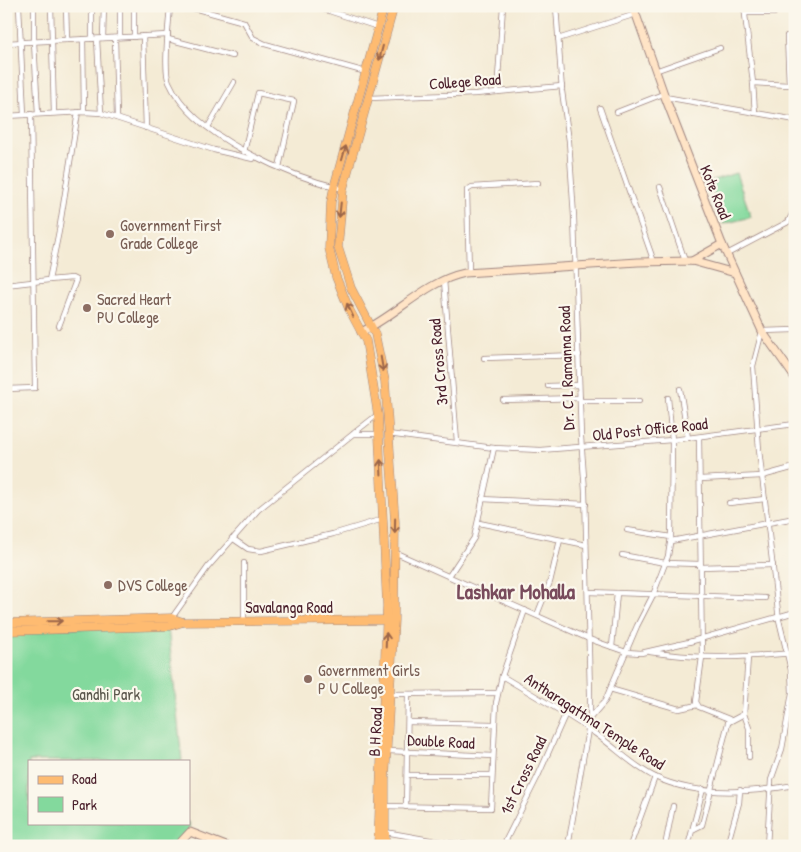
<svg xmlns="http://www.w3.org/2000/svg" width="801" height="852" viewBox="0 0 801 852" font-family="'Patrick Hand',sans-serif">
<rect width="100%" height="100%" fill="#fbf7ec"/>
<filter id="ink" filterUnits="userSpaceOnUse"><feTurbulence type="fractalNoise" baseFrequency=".02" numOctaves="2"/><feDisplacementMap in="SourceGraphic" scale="10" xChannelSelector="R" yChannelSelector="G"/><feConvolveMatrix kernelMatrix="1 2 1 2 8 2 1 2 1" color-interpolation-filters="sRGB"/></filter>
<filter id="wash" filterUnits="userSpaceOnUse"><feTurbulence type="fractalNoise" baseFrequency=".0096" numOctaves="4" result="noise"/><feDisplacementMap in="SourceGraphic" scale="20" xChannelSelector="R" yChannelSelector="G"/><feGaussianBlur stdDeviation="1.12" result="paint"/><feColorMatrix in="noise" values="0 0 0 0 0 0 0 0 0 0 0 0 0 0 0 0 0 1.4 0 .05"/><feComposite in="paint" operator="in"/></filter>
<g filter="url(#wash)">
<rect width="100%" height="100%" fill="#f4ebd5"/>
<g fill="#83d99d" stroke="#667c64">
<polygon points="736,173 751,217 723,224 710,181"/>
<polygon points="168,627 182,761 29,761 29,823 189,822 190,830 177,846 6,846 6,629"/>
</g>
</g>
<g filter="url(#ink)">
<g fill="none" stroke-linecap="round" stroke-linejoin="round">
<defs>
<g id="street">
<polyline points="19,6 24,115"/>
<polyline points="34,6 34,42 38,114"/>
<polyline points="51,6 54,113"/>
<polyline points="66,6 67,40"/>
<polyline points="120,6 120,37"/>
<polyline points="134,6 134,37"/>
<path d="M170,6C169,22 163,70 169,82C193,137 289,176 343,189"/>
<polyline points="186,6 244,22 253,38 265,44 366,72"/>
<polyline points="314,6 378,27"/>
<polyline points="556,6 562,91 569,141 574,217 581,437 585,491 590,693 590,718 568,846"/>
<polyline points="744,6 753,83 755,113"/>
<polyline points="745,13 774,13"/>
<polyline points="143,36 146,128"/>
<polyline points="103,38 104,6"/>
<polyline points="115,38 117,118"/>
<polyline points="83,39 84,112"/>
<polyline points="92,39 92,6"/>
<polyline points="97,39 101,113"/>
<polyline points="168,39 233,56"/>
<polyline points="558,39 636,14"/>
<polyline points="6,43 168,35"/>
<polyline points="655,71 720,48"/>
<polyline points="753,83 789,85 787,36"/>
<polyline points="497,92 503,6"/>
<polyline points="665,97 790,119 793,120 795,125"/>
<polyline points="369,98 476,94 562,86"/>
<polyline points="6,100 7,115"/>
<polyline points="600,108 654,262"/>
<polyline points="617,112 663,94"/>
<polyline points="6,116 84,112 101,113 214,150 253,159"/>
<polyline points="208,127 234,82"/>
<polyline points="244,152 258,93 294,101 279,167"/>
<polyline points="660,187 685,261"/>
<polyline points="727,254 788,222 795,209"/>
<polyline points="469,272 467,190 472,187 538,183"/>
<polyline points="49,280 72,278 76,280 59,326"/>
<polyline points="444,280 457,442"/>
<polyline points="6,285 49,280 59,231 78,112"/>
<polyline points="484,358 579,355"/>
<polyline points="548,386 579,385"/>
<polyline points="6,389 35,388 31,114"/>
<polyline points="680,389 688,438"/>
<polyline points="503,400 580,398"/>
<polyline points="580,401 639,401"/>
<polyline points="354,433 377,415"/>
<polyline points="388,434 494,448 540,450 672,440 795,424"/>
<polyline points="700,479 762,476 795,467"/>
<polyline points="482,499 586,504"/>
<polyline points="729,503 765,499"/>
<polyline points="479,523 586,545"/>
<polyline points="627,530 671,537"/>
<polyline points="232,538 248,549 261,551 333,534 383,519"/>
<polyline points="671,541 795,518"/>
<polyline points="394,552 589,639 626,652 641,653 689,642 795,612"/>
<polyline points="622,555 665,563 700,564"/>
<polyline points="244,563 244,621"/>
<polyline points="700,567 773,565"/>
<polyline points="449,576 474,538 494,448"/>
<polyline points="588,592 765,598"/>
<polyline points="537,615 550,582 560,540"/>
<polyline points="171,619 208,567 258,510 353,434 378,434"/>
<polyline points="612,647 617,593"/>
<path d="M650,652C698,660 746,657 795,653"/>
<path d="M502,676C533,695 566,713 596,734C616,748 634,767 655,777C697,797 751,793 795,785"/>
<polyline points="610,689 679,709 697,705"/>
<polyline points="391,694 498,693"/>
<polyline points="744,714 749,728 749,757"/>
<polyline points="590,718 605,701 637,626 653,595 668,556 671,537 672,440 668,398"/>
<polyline points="408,722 494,724"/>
<polyline points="729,722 744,714 748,657"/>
<polyline points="389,751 493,756"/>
<polyline points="407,775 492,775"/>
<polyline points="384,806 491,808 496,703 502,676 525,610"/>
<polyline points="406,807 408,694"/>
<polyline points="692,830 702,825 729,719 699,707 696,702 702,657 699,437"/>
<polyline points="385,832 447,843 483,846"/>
<polyline points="767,845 776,846"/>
<polyline points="503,846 538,776 565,715"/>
<polyline points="630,846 655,777"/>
<polyline points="665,846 673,806"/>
<polyline points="688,846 703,789"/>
<polyline points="727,846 739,803 740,790"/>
<polyline points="767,846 771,780 782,749 792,693 791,670 779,620 759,450 753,366 762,331 795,330"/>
</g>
<g id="secondary">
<polyline points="633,6 665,97 722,244 762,331 795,378"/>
<polyline points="692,261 722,244"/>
<path d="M361,332C397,315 426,281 465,273L638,262L692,261L735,273"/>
<polyline points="177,846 190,832 226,846"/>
</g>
<g id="primary">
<polyline points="6,623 171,618 183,622"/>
<polyline points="6,631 170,626 183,622 390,620"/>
<polyline points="378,846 387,606 378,415 366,341 349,309 336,277 329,248 331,202 334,187 384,6"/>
<polyline points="385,846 385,779 394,620 395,522 385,381 375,334 351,288 338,247 343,189 394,6"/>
</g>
</defs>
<use href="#street" stroke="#9f8580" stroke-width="6"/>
<use href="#secondary" stroke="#9f8580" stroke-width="9"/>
<use href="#primary" stroke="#9f8580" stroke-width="9"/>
<use href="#street" stroke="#fff" stroke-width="4.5"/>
<use href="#secondary" stroke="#ffe4c6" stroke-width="7"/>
<use href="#primary" stroke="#febb71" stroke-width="8"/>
</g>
<defs><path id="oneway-shaft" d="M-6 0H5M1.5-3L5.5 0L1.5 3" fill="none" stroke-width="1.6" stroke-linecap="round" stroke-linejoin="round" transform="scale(1.25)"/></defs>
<g stroke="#9b654a">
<use href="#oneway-shaft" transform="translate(381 53) rotate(105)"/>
<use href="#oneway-shaft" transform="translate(344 153) rotate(-74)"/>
<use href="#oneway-shaft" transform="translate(340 210) rotate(96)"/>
<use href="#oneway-shaft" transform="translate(350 310) rotate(-115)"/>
<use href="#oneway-shaft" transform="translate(382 364) rotate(80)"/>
<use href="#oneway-shaft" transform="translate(381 467) rotate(-93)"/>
<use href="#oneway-shaft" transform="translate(395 526) rotate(91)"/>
<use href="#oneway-shaft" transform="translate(55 621) rotate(-1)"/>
<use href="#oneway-shaft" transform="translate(386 640) rotate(-88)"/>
</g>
</g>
<g fill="#8d6e63" stroke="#fbf7ec" stroke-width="2">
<circle cx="110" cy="234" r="5"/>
<circle cx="87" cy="308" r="5"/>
<circle cx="108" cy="585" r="5"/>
<circle cx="308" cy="679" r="5"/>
</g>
<g text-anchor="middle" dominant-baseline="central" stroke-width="4.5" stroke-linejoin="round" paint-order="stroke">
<g font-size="16" fill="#4a1f2b" stroke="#fbf7ec">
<text transform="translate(465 81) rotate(-4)">College Road</text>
<text transform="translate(716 192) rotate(68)">Kote Road</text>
<text transform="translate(438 362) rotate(-95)">3rd Cross Road</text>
<text transform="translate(566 368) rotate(-92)">Dr. C L Ramanna Road</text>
<text transform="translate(650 429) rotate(-6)">Old Post Office Road</text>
<text x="289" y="607">Savalanga Road</text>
<text transform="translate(595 721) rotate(33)">Antharagattma Temple Road</text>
<text transform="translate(375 732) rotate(-87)">B H Road</text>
<text transform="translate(441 741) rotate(3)">Double Road</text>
<text transform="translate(523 775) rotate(-64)">1st Cross Road</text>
</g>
<g font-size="16" fill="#785e54" stroke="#fbf7ec" text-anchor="start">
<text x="120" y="225">Government First<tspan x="120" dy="18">Grade College</tspan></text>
<text x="97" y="299">Sacred Heart<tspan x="97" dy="18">PU College</tspan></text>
<text x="118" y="585">DVS College</text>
<text x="318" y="670">Government Girls<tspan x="318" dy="18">P U College</tspan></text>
</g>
<g font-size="16" fill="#5b574d" stroke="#fbf7ec">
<text x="106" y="694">Gandhi Park</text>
</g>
<g font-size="21" font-weight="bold" fill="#794b5c" stroke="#fbf7ec">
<text x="516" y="591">Lashkar Mohalla</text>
</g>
</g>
<rect width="801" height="852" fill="none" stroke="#fbf7ec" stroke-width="25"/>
<rect x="28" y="760" width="162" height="65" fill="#fbf7ec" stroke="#b4a19f"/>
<rect x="38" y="776" width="25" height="8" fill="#febb71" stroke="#b4a19f"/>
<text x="72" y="784" font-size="15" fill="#4a1f2b">Road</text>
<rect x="38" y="797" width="25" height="15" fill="#83d99d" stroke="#b4a19f"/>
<text x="72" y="810" font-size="15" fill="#4a1f2b">Park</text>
</svg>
